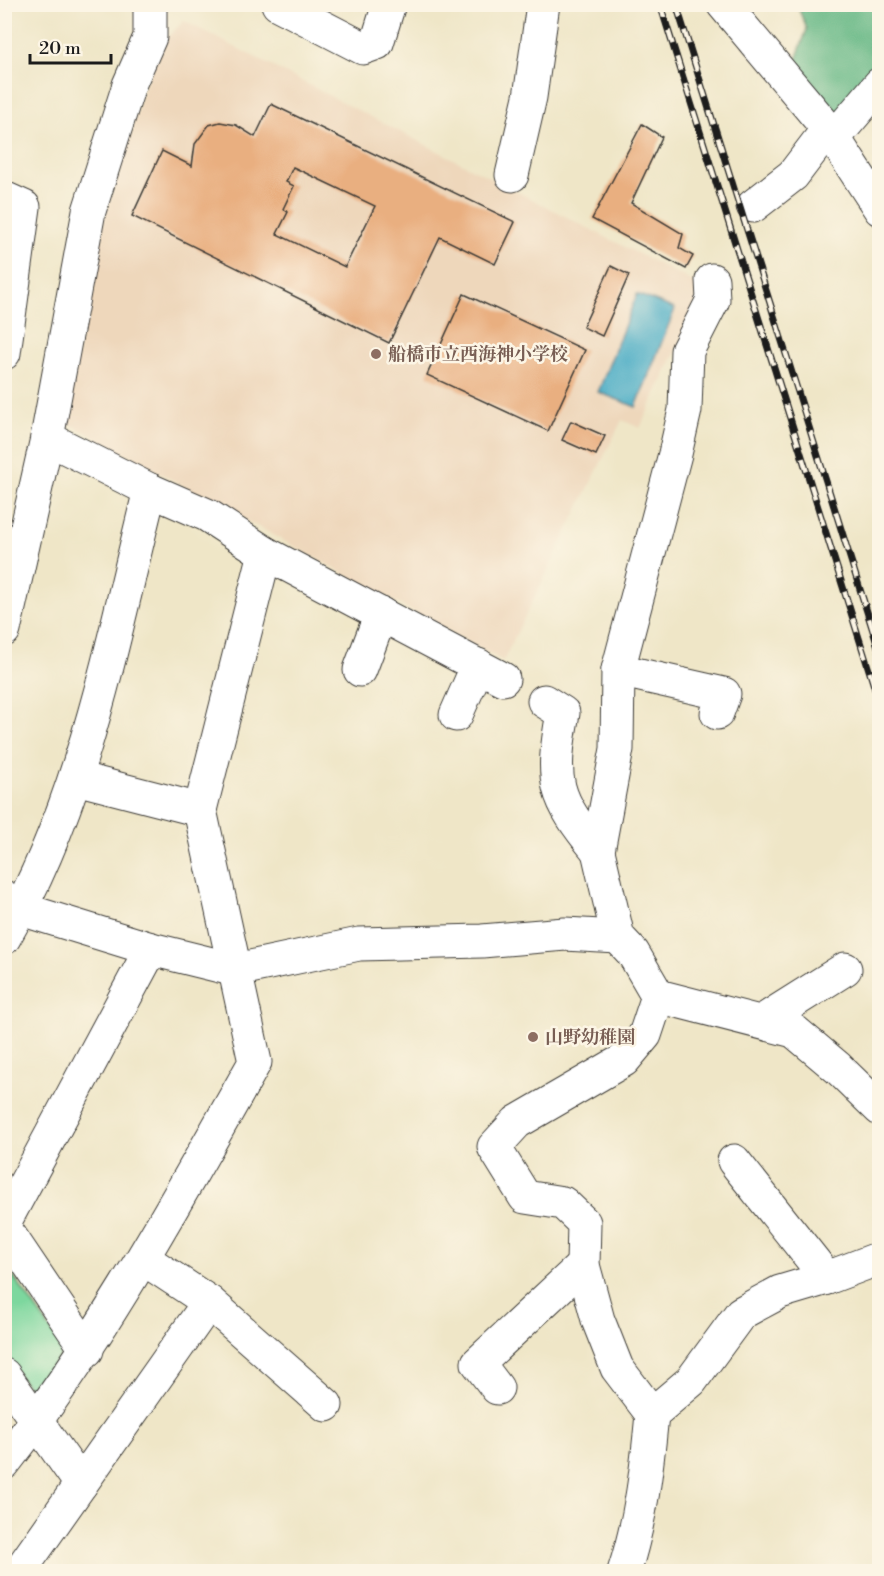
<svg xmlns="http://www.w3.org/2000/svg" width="884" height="1576" viewBox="0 0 884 1576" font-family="'Libre Bodoni','Noto Serif JP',serif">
<rect width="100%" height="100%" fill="#fcf5e5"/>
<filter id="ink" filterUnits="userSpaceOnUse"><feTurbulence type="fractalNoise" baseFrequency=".0167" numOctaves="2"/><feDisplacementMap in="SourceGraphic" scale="12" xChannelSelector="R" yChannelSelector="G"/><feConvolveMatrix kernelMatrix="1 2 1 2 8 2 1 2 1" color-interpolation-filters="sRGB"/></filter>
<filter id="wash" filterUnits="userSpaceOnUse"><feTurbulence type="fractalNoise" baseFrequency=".008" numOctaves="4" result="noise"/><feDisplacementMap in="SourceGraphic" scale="24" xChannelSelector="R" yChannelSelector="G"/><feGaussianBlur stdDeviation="1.35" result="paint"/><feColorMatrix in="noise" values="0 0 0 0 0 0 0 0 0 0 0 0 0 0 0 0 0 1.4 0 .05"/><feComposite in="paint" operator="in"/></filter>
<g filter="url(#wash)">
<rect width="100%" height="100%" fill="#efe6c7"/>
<polygon fill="#eed7bb" points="184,21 705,288 640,428 622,420 503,661 65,421 104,218 157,48"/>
<polygon fill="#7dd79e" stroke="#4c7a5d" stroke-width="1.5" points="4,1263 65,1350 33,1394 5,1358"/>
<polygon fill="#66b885" stroke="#416a50" stroke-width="1.5" points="797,5 879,5 879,96 837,120 794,65 807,29"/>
<polygon fill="#46abc5" stroke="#316470" stroke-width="1.5" points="637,294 675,309 636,407 598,392"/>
<g id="blocks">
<g fill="#e9af80" fill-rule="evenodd">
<path d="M271,104L515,222L495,264L440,237L389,343L132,216L162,151L192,166L195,144L209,125L220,122L236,125L255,137ZM293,167L375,206L345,267L277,234L288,212L283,209L294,186L286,182Z"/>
<polygon points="642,124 662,137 631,203 683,234 679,248 693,256 686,269 592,219"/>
<polygon points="611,266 629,275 602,336 583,327"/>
<polygon points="464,294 585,350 548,431 427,375"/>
<polygon points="571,421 605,436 596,455 562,440"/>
</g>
</g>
</g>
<g filter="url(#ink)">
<use href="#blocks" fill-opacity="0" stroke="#3c3a36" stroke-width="1.5"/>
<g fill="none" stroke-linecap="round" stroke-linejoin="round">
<defs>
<g id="minor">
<polyline points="278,4 363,48 377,43 389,4"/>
<polyline points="723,4 828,129 880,209"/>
<polyline points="833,139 880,84"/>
<polyline points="512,175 530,97 543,4"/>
<polyline points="4,198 24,207 4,353"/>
<polyline points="753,206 793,175 828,129"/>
<polyline points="712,280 713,300 687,351 685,410 675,454 618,670 617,749 598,851 618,937 633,953 658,996 794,1031 838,1068 880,1109"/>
<polyline points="47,438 150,490 207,515 265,553 503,679"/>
<polyline points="4,630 47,438 89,211 129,85 150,37 150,4"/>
<polyline points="360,670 381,614"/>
<polyline points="618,670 724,694 717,713"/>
<path d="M544,701L563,713C550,782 554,797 598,851"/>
<polyline points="456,715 478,665"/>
<polyline points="76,778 200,810"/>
<polyline points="4,897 21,909 151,949 236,970 359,944 482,941 565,934 618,937"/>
<path d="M4,938C84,801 112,641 150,490"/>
<polyline points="761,1022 845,969"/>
<polyline points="734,1161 827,1278"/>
<polyline points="4,1223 151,949"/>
<polyline points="4,1227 87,1350"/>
<polyline points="209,1302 326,1405"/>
<polyline points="4,1375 81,1484"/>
<polyline points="497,1388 478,1363 583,1265"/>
<polyline points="652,1414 691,1381 741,1313 780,1292 827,1278 880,1258"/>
<path d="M4,1463C102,1338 177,1200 255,1062L200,810L265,553"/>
<polyline points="19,1572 209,1302 144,1259"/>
<path d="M624,1572C641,1520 647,1468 652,1414L617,1368L598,1320L583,1265L584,1223L563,1203L525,1197L494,1147L517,1122L624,1060L645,1035L658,996"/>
</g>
</defs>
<use href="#minor" stroke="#3c3a36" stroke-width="35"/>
<use href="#minor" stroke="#fff" stroke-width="33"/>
<defs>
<g id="rail">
<polyline points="660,4 880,705"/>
<polyline points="676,4 880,653"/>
</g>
</defs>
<use href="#rail" stroke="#1c1c1c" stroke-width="7"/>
<use href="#rail" stroke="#fcf5e5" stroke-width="4.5" stroke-dasharray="14" stroke-linecap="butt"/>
</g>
</g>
<g fill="#8d6e63" stroke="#fcf5e5" stroke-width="2">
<circle cx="376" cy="354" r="6"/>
<circle cx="533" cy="1037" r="6"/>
</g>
<g text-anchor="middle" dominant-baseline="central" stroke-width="5" stroke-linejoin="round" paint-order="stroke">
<g font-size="18" font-weight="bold" fill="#785e54" stroke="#fcf5e5" text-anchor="start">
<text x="388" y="354">船橋市立西海神小学校</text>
<text x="545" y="1037">山野幼稚園</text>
</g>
</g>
<rect width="884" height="1576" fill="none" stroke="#fcf5e5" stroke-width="24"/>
<path d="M30 54v9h81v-9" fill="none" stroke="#1c1c1c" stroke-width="3"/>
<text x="39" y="54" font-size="18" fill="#1c1c1c" stroke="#fcf5e5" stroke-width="4.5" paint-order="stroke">20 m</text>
</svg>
